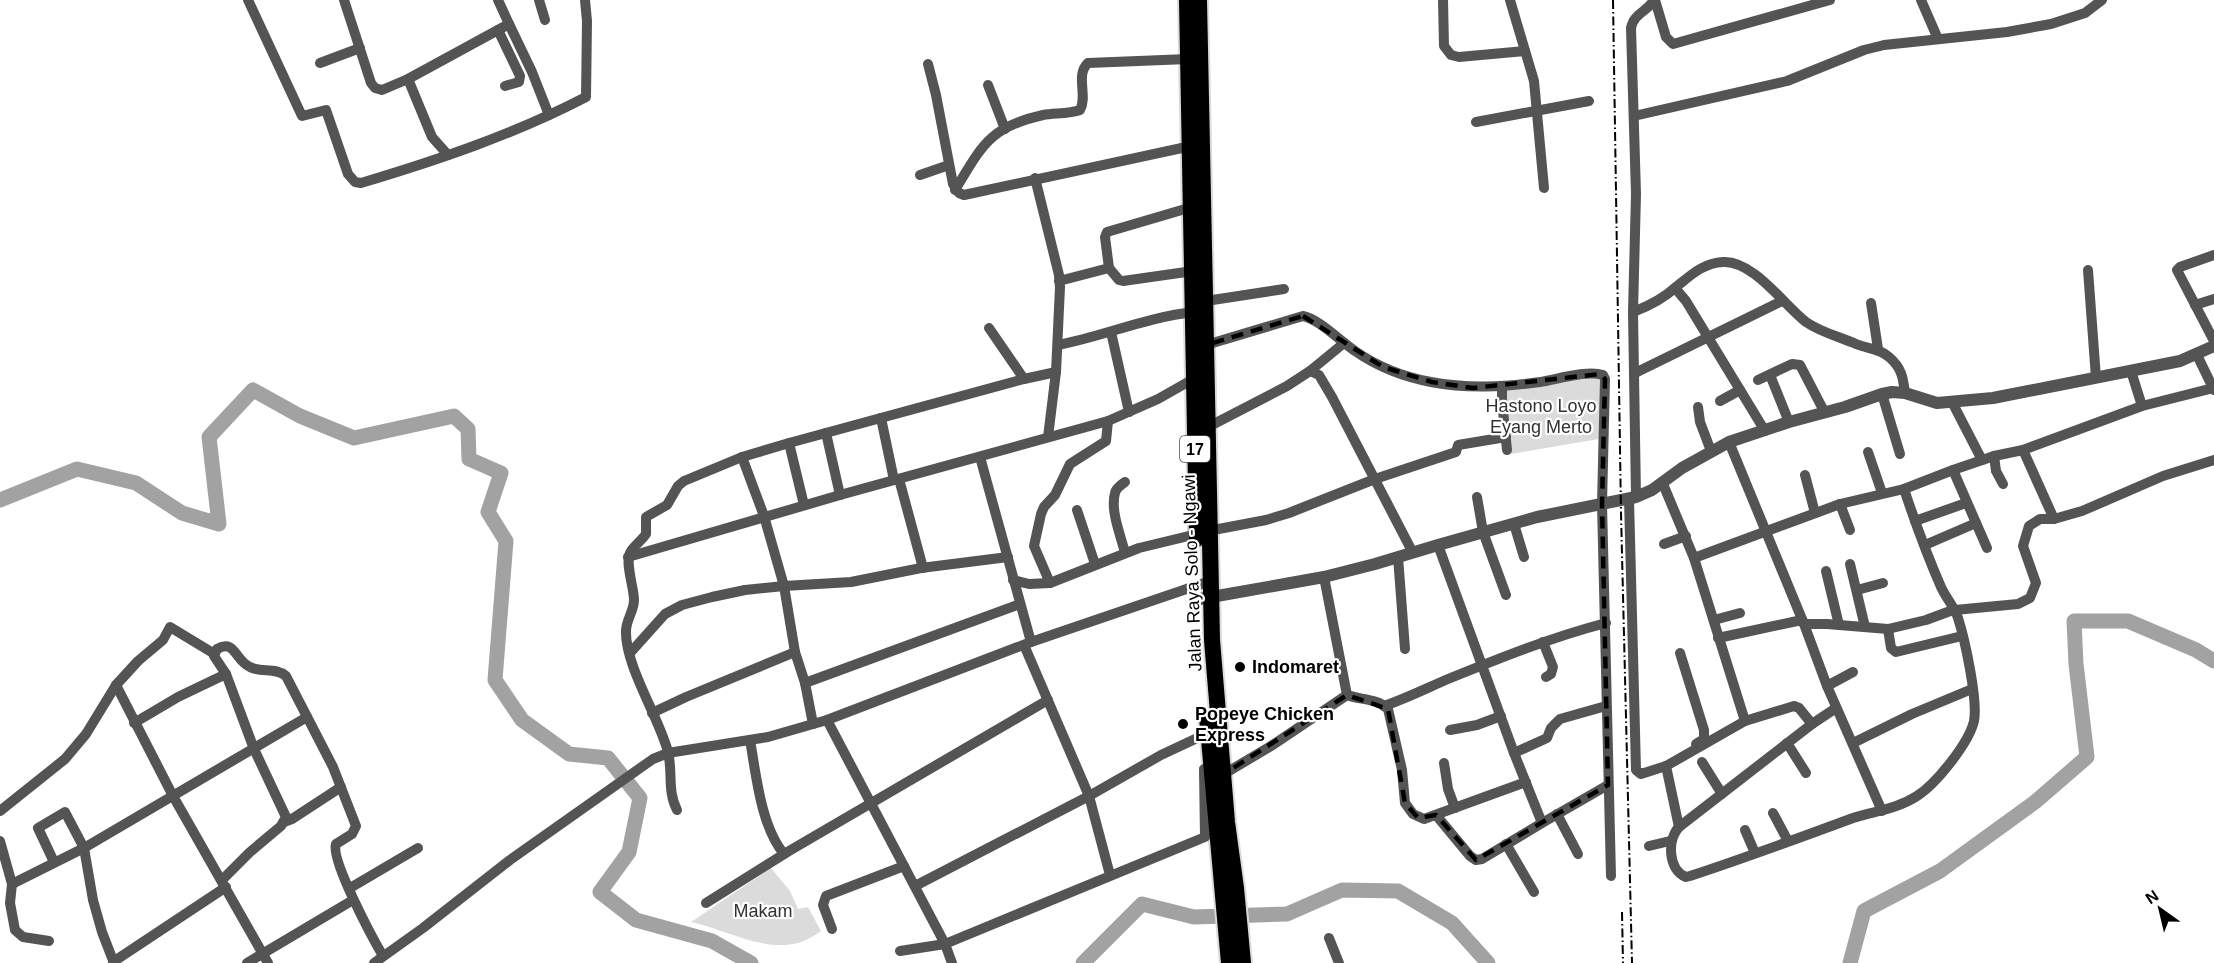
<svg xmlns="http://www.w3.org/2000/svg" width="2214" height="963" viewBox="0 0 2214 963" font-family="Helvetica,sans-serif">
<rect width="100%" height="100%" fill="#fff"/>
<g fill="#dbdbdb">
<polygon points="1597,378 1601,381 1599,439 1511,454 1507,421 1506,388"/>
<path d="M771,868L790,891L798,909L808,907L821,931C780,963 736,932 691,922Z"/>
</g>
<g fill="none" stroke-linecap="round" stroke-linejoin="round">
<g stroke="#a2a2a2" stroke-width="15">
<polyline points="0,500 77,469 136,483 182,513 219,524 209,437 253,390 300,416 354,438 454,416 468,429 469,459 501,473 488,512 506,541 495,680 522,720 569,754 608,758 640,798 629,852 600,892 636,920 712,941 751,963"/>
<polyline points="1083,963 1142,904 1194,917 1287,914 1342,890 1398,891 1452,923 1488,963"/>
<polyline points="1850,963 1864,911 1940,871 2035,802 2087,757 2076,664 2074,621 2128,621 2196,650 2214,661"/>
</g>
<defs>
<g id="trunk">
<polyline points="1187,0 1197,539"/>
<polyline points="1199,0 1212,640 1227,822 1236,888 1243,963"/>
<polyline points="1207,717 1229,963"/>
</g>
</defs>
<use href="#trunk" stroke="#dbdbdb" stroke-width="20"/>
<g stroke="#545454" stroke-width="10">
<path d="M248,0L302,116L326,110L348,174L355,182L361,183C438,160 515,134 586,97L587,21L585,0"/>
<polyline points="344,0 371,83 375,88 382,90 408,79 509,24 498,0"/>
<polyline points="539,0 545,20"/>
<polyline points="1443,0 1444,46 1451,55 1459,57 1525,51"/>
<polyline points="1510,0 1534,81 1544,188"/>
<polyline points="1655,0 1666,37 1673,44 1830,0"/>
<polyline points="1921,0 1938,39"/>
<polyline points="509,24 532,72 549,115"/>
<polyline points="498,30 520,76 519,82 505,86"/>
<polyline points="320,63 360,48"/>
<polyline points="928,64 936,95 953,184 959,193 964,195 1191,146"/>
<polyline points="408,79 432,137 448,155"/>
<polyline points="988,85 1005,129"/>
<polyline points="1634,116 1787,81 1864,50 1884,45 2007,32 2051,24 2085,13 2102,0"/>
<polyline points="1476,122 1589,101"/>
<polyline points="920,175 949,165"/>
<polyline points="1035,178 1059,275 1060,287 1056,372 1048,437"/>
<path d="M955,190C982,146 989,127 1043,115C1055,113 1069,114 1080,110C1088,96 1075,75 1088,63L1188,59"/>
<polyline points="2214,255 2180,267 2177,270 2214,341"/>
<polyline points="1109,268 1119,280 1123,281 1193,271"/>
<polyline points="2088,270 2096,378"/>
<polyline points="1059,281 1109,268 1105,237 1107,232 1192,207"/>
<polyline points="1675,288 1686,301 1765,431"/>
<polyline points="1206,301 1284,289"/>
<polyline points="1871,303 1878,349"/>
<polyline points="2195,305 2214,299"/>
<path d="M1633,312C1649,306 1664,298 1676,287C1691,275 1703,263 1723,262C1753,260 1784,305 1806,322C1820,332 1840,337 1856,344C1868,349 1879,348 1889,357C1902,368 1903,378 1905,393"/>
<polyline points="989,328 1024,379"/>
<polyline points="1111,332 1129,412"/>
<path d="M1058,345C1104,336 1147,317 1194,312"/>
<path d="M1206,345L1303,316C1319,319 1341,342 1355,351C1378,367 1404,377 1431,382C1468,389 1503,387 1540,382C1558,379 1587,370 1603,375L1605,379L1602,504L1611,876"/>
<polyline points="2197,355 2214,390"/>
<polyline points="1310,371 1344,343"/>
<polyline points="2131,371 2142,406"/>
<polyline points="1635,373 1782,301"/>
<polyline points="1770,375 1789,422"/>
<polyline points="1758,380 1792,364 1800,365 1825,413"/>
<polyline points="1502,387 1502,401 1507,450"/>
<polyline points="1882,394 1900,454"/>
<polyline points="1720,401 1740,390"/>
<polyline points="1952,402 1982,460"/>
<polyline points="1698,407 1700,422 1711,451"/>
<polyline points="881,418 894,480"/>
<polyline points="1208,427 1287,386 1310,371 1319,375 1332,397 1413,553"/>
<polyline points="826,433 840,495"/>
<polyline points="1729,442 1804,624 1827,686 1882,811"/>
<polyline points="789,443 804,505"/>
<polyline points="2023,450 2054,519"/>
<polyline points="1868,452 1882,493"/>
<polyline points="1994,456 1996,471 2003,484"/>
<polyline points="742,457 764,516 784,586 795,652 805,683 813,724"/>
<polyline points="980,457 1031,642"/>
<polyline points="1953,470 1987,548"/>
<polyline points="1805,475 1815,513"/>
<polyline points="899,479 923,568"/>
<path d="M1125,482C1121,485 1116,488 1115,493C1110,511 1121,536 1125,553"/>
<polyline points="1477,497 1483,532 1506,595"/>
<path d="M1636,497L1633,312L1636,194L1631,28C1634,13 1647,12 1654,0"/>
<polyline points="1629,499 1636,770 1641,774 1666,766 1745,721 1694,558 1663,484"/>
<polyline points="1840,504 1850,530"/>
<polyline points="1077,510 1095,564"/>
<polyline points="1915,521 1966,503"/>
<polyline points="1514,524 1524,557"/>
<polyline points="1208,531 1266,520 1289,513 1375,479 1456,452 1458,445 1506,437"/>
<polyline points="1664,544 1686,536"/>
<polyline points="1925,545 1976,523"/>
<polyline points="628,557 840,495 1108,421 1158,399 1195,378"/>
<polyline points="1398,557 1405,649"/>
<polyline points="1694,558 1840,504 1904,489 1953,470 1994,456 2023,450 2142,406 2213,388"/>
<polyline points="1850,564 1865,627"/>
<polyline points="1826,571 1839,625"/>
<polyline points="1324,577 1347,695"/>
<polyline points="1013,580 1029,584 1050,583 1139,548 1197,534"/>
<polyline points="1050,583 1034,546 1041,514 1044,507 1055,495 1070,464 1106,441 1108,421"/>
<polyline points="1857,590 1883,583"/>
<polyline points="1955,610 2018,604 2030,598 2036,583 2023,546 2029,526 2040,519 2054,519 2082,511 2163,476 2214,460"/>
<polyline points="1714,620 1740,613"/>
<polyline points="1804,624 1827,624 1888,629 1926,620 1953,610"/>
<polyline points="1888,629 1891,648 1896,652 1962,636"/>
<polyline points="1718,638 1802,620"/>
<polyline points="1543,642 1553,667 1551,674 1546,677"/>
<polyline points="1024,645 1089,796 1110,875"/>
<polyline points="213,653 170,627 163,640 138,661 116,685 173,796 268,963"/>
<polyline points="630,653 665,614 682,605 712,597 745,590 784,586 851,582 921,568 1008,557"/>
<polyline points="1680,653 1704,730 1704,739 1696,744"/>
<polyline points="805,683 1020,604"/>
<polyline points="1827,686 1853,672"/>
<path d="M1384,706C1407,698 1427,688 1448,679C1500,658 1552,637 1606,623"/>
<path d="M1836,708L1812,724L1679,827C1667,840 1668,870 1686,877L1690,876C1745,858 1799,838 1853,818C1875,811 1897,809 1917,796C1936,784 1969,743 1974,721C1978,700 1965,640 1958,618C1955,608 1946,598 1941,587C1927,555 1915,522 1904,489"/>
<polyline points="652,713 686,697 795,652"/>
<polyline points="827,720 945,944 952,963"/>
<polyline points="1745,721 1794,706 1799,708 1812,724"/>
<polyline points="134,723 178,697 226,674"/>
<polyline points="1450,730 1477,725 1501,716"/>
<path d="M750,740C756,774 761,827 784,854"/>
<polyline points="1787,743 1806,773"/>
<polyline points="1853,743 1912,714 1972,689"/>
<polyline points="1514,753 1547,738 1551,728 1560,719 1606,706"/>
<polyline points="1702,762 1722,794"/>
<polyline points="1444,763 1448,789 1455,808"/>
<polyline points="1666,766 1679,827"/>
<path d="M1224,774L1271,746L1347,695C1360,700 1377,698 1388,709L1402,770L1405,803L1413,814L1424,819L1526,782"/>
<path d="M677,810C667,791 673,772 668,752C659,717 625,666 626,631C626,620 634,611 634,600C634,587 624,561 631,551C635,545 642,540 646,534V517L667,505L678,486L684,481L742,457L789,443L1024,379L1056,372"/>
<polyline points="0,811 65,759 86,734 116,685"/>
<polyline points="1773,813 1788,841"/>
<polyline points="1557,814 1578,854"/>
<polyline points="1436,815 1470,856 1476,860 1482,859 1542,823 1514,753 1438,545"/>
<polyline points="284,822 292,819 341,787"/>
<polyline points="1542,823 1608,785"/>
<polyline points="1745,830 1755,853"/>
<polyline points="0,841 12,884 10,903 15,930 23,937 49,941"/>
<polyline points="1506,844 1534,892"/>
<polyline points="1649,846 1670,841"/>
<polyline points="54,862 38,828 65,812 84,848 93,900 102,932 114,963"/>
<path d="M222,880L250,852L281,826L286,817L254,749L226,674L214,656L217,649C236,639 234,660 250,667C261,673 276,667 286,676L333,767L356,826L352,834L336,844C330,859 373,939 383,956"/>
<polyline points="12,884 84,848 307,717"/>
<polyline points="915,886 1089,796 1161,755 1208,733"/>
<polyline points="350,888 418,848"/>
<polyline points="706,903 789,851 1048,700"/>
<polyline points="832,929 823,905 826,896 904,866"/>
<polyline points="1329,938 1339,963"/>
<polyline points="900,951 945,944 1205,837 1204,769"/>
<polyline points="113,962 226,887"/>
<polyline points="247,963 353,900"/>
<polyline points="374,963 423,928 510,860 653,759 668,753 768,737 827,720 1031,642 1210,581"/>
</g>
<polyline stroke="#545454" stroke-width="12" points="1200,599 1324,577 1375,564 1438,545 1537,517 1636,497 1652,490 1682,468 1729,442 1789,422 1845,407 1882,394 1892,392 1905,393 1937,403 1993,398 2180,361 2214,346"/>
<use href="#trunk" stroke="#000" stroke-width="16"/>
<g stroke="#000" stroke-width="2" stroke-dasharray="9 3 1.5 3" stroke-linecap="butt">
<polyline points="1613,0 1621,513 1632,963"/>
<polyline points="1622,912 1623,963"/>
</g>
</g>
<path fill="none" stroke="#000" stroke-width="4.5" stroke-dasharray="12 8" stroke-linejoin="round" d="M1303,316L1383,367L1432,382L1473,388L1600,374L1605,379L1602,504L1608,785L1476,860L1436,815L1418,818L1405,803L1388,709L1347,695L1224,774L1210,597L1206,345Z"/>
<g fill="#000" stroke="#fff" stroke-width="2">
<circle cx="1240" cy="667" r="6"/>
<circle cx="1183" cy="724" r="6"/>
</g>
<g text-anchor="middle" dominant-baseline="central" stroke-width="4.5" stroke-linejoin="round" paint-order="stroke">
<rect fill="#fff" stroke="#4c4c4c" stroke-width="1.5" x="1180" y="436" width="30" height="26" rx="4.5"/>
<g font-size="16" font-weight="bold" fill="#000">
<text x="1195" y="449">17</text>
</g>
<g font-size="18" fill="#323232" stroke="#fff">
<text x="1541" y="406">Hastono Loyo<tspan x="1541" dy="21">Eyang Merto</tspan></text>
<text x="763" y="911">Makam</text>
</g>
<g font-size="18" fill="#000" stroke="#fff">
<text transform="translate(1192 573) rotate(-92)">Jalan Raya Solo - Ngawi</text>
</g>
<g font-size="18" font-weight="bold" fill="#000" stroke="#fff" text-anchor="start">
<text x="1252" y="667">Indomaret</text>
<text x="1195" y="714">Popeye Chicken<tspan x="1195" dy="21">Express</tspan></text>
</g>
</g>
<g transform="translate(2160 909) rotate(326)" stroke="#ffffff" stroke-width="4.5" paint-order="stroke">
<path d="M0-4.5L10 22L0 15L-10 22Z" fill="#000000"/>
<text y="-9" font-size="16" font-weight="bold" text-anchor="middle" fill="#000000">N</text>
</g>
</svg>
